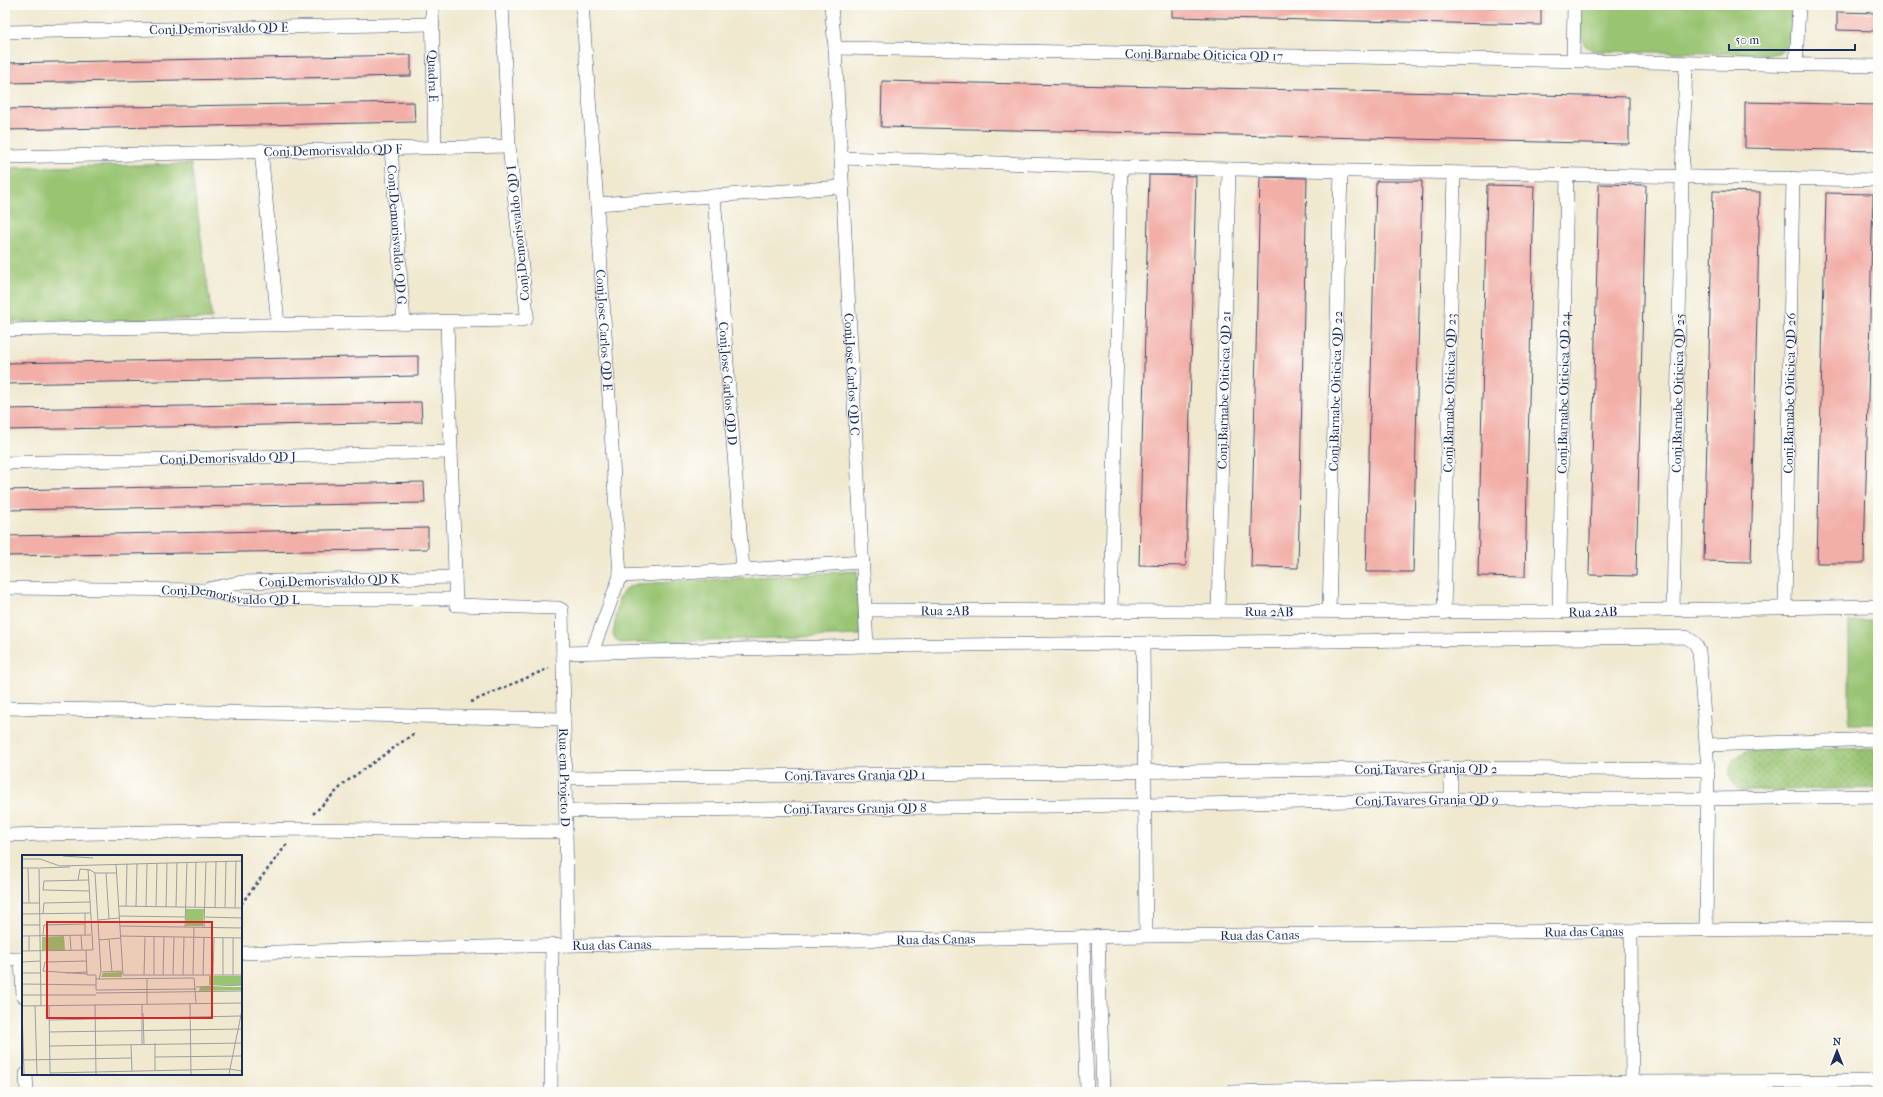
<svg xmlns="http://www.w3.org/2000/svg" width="1883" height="1097" viewBox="0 0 1883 1097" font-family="'IM FELL French Canon',serif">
<defs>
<pattern id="grass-dots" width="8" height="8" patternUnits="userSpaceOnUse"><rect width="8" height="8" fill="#99c472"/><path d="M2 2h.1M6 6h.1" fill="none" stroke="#7ca061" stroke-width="1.8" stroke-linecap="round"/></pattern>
</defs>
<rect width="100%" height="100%" fill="#fdfcf7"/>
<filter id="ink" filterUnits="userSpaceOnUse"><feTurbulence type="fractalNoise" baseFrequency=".025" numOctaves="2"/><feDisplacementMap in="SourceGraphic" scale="8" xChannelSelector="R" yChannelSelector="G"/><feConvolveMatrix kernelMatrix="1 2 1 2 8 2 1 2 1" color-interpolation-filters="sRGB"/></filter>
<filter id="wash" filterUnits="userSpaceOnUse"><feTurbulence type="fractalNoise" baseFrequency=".012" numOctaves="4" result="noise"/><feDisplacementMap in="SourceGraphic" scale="16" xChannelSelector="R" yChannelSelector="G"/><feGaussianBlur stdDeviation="0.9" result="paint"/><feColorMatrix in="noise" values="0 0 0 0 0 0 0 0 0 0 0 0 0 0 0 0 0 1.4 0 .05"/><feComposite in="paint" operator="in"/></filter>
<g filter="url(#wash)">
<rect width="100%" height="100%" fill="#f0e9d0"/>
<path fill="url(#grass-dots)" stroke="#5a7a68" d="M1878,748V788L1739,791C1724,777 1727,757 1747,751Z"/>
<g fill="#99c472" stroke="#5a7a68">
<path d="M1581,5H1792C1792,24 1797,51 1772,54L1594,51C1575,45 1581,21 1581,5Z"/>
<polygon points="191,164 212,319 5,322 5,168"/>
<polygon points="857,571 860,635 621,643 617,641 613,635 619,598 626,588 636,584"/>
<rect x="1849" y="621" width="29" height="103"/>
</g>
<g id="blocks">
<g fill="#f2afa7">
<polygon points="1172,5 1418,5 1541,8 1541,25 1172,17"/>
<polygon points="1837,12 1878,13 1878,31 1837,30"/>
<polygon points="411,55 411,76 5,83 5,63"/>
<polygon points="882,81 1629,97 1629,144 881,127"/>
<polygon points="414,102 415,122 5,130 5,109"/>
<polygon points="1745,102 1878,105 1878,151 1745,148"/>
<polygon points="1149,175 1196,176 1186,566 1139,565"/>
<polygon points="1260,177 1307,178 1298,568 1251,567"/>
<polygon points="1376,181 1422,181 1413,572 1366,572"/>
<polygon points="1599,184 1646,185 1636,576 1589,575"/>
<polygon points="1487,185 1534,186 1525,577 1478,576"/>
<polygon points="1713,191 1760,192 1751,562 1704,561"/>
<polygon points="1826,193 1873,194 1864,563 1817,563"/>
<polygon points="418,356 418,376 5,384 5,363"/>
<polygon points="421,402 422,422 7,430 7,409"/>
<polygon points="424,482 425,503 5,510 5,490"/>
<polygon points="428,528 428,549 5,556 5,536"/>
</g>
</g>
</g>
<g filter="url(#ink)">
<use href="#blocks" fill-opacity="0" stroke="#3b4b6f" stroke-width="1"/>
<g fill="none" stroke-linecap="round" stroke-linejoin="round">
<defs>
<g id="minor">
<path id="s1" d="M432,5L435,148"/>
<path id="s2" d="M582,5L597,204L620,576L592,652"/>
<path id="s3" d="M831,5L835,48L867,646"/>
<path id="s4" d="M5,32L433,24"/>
<path id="s5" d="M835,48L1878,66"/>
<polyline points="1573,60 1574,5"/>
<polyline points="1796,64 1799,5"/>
<path id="s6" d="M391,148L404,323"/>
<polyline points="261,150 278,324"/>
<path id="s7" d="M5,157L509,146"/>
<polyline points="841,158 1121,167 1878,180"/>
<path id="s8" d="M714,196L743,570"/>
<polyline points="597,204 842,187"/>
<path id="s9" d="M447,322L456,605L558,608L562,610L568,944"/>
<polyline points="5,330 521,320 526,319 527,314 509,146 502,5"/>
<path id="s10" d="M5,463L451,452"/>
<polyline points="620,576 743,570 863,562"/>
<path id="s11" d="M5,588L205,590L241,599H456"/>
<path id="s12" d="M208,589L242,582L455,577"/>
<path id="s13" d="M1785,607L1793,178"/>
<path id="s14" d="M866,610L1559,612L1878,606"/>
<path id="s15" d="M1673,610L1682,176L1686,64"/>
<path id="s16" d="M1218,611L1229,169"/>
<path id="s17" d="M1329,611L1341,171"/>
<polyline points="1111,612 1121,167"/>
<path id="s18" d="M1559,612L1567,174"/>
<path id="s19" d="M1444,613L1454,173"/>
<polyline points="1143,644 1146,935"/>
<polyline points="563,653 867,646 1686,637 1695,643 1699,651 1708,770 1706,930"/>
<polyline points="5,708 564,719"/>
<polyline points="1707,745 1878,739"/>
<polyline points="1451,768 1451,799"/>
<path id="s20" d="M565,778L1451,768L1708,770"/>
<path id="s21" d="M566,811L1144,805L1451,799H1708L1878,796"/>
<polyline points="5,835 298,829 566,832"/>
<polyline points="1631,931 1632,1092"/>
<polyline points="1083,936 1087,1092"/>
<polyline points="1098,936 1103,1092"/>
<path id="s22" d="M241,953C787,938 1332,934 1878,928"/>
<polyline points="5,959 23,959"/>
<polyline points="21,959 23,996"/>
<polyline points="26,1074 27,1092"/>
<polyline points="551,1092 552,944"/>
<polyline points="1232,1092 1632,1082 1878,1081"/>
</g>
</defs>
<use href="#minor" stroke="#3b4b6f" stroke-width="14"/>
<g stroke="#3b4b6f" stroke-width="2.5" stroke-dasharray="3 3" stroke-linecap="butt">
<polyline points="471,702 549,668"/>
<polyline points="313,814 346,782 416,732"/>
<polyline points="241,904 287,844"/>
</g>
<use href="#minor" stroke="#fff" stroke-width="13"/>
</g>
</g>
<g text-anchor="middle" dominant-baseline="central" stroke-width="3" stroke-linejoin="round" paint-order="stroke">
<g font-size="13" fill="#1b2f5e" stroke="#fdfcf7">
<text stroke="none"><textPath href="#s4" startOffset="214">Conj.Demorisvaldo QD E</textPath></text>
<text stroke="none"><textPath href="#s5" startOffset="369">Conj.Barnabe Oiticica QD 17</textPath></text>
<text stroke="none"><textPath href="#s1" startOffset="71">Quadra E</textPath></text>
<text stroke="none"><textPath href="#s7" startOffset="328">Conj.Demorisvaldo QD F</textPath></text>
<text transform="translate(518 233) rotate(-96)">Conj.Demorisvaldo QD I</text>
<text stroke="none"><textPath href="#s6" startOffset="87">Conj.Demorisvaldo QD G</textPath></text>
<text stroke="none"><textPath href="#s2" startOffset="326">Conj.Jose Carlos QD E</textPath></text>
<text stroke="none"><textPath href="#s3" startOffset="370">Conj.Jose Carlos QD C</textPath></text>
<text stroke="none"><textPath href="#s8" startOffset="188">Conj.Jose Carlos QD D</textPath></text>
<text stroke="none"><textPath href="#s16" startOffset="221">Conj.Barnabe Oiticica QD 21</textPath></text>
<text stroke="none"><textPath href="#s17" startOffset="220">Conj.Barnabe Oiticica QD 22</textPath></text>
<text stroke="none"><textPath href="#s19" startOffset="220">Conj.Barnabe Oiticica QD 23</textPath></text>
<text stroke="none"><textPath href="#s18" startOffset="219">Conj.Barnabe Oiticica QD 24</textPath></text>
<text stroke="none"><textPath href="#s15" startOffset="217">Conj.Barnabe Oiticica QD 25</textPath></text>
<text stroke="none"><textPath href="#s13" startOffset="214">Conj.Barnabe Oiticica QD 26</textPath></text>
<text stroke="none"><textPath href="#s10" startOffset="223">Conj.Demorisvaldo QD J</textPath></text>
<text stroke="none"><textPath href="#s12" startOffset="122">Conj.Demorisvaldo QD K</textPath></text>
<text stroke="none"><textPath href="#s11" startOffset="226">Conj.Demorisvaldo QD L</textPath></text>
<text stroke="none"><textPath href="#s14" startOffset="79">Rua 2AB</textPath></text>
<text stroke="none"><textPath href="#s14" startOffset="403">Rua 2AB</textPath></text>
<text stroke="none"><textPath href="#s14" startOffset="727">Rua 2AB</textPath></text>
<text stroke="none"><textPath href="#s20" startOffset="861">Conj.Tavares Granja QD 2</textPath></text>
<text stroke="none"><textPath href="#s20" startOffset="290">Conj.Tavares Granja QD 1</textPath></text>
<text stroke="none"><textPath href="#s9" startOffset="557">Rua em Projeto D</textPath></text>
<text stroke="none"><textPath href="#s21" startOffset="861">Conj.Tavares Granja QD 9</textPath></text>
<text stroke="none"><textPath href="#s21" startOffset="289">Conj.Tavares Granja QD 8</textPath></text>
<text stroke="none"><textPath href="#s22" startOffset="1343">Rua das Canas</textPath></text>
<text stroke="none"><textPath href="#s22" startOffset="1019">Rua das Canas</textPath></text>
<text stroke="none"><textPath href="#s22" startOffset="695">Rua das Canas</textPath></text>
<text stroke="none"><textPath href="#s22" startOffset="371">Rua das Canas</textPath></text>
</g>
</g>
<g transform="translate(22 855)">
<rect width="220" height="220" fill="#f0e9d0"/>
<path d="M178,132H220V135L177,136Z" fill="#99c472"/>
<path d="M164,54H182L181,71H164ZM42,81L43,95H20V82ZM100,117V122H79L81,118ZM187,121H220V130H187Z" fill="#99c472"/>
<path fill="none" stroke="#9b9fa2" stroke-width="1" d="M41,1L71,3M0,4H18L38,11L220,6M94,9L101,120M0,13H17M6,13L7,48M17,13L19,151M18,13L48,12M73,18L79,117L77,124M84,18L87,64M56,25L58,14L68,15L73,18H94M67,25L22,26L21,35L68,36M0,48H18M96,51L220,53M104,51L105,9M114,51L115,9M124,51L125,9M134,51L135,8M144,52L145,8M154,52L155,8M173,52L174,7M193,53L194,7M203,53L204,6M213,53L214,6M63,58V80M0,59L68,58M21,59L22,48L68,47M97,61L163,62M183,62L220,63M76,65L97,63M0,70H18M98,71L220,73M163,72L165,7M182,72L184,7M48,80L49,95M59,80L60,95M0,81L69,80M7,81V96M21,81L22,70L63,69M98,81L220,83M87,84L90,117M77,85L99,83M64,95L65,120H74V135M0,96L71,95L66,14M64,106L23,107L21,116L65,119M0,107L18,106M80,117L100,116M0,118H18M44,118L65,117M191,119L192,83M101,120H220M122,120L123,82M132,120V82M141,120L142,82M151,120L152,82M161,120L162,82M171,120L172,72M181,120L182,82M201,120V83M211,120V83M125,123V149M74,124L172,123L174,148M0,129L74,130M174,132L220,130M74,135L174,134M74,138L220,136M0,140H74M168,148L169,219M73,149L74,219M120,149V189M0,151L220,148M0,151L2,219M13,151L15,219M27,151L28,218M121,158L122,189M27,165L220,161M27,177L220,174M133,188V215M109,189L110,216M28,191L220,188M133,202L220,201M0,205L109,203M207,214L220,216M28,218L208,214M207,219L220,155"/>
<path fill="#d62828" fill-opacity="0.15" stroke="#d62828" stroke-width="2" d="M25,67H190V163H25Z"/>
<rect width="220" height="220" fill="none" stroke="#1b2f5e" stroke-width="2"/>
</g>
<rect width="1883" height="1097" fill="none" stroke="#fdfcf7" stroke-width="20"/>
<g transform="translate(1837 1051)" stroke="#fdfcf7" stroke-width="3" paint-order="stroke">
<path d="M0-3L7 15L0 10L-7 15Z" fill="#1b2f5e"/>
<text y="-6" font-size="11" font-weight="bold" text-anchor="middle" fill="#1b2f5e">N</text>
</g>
<path d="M1729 44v6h126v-6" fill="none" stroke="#1b2f5e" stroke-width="2"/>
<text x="1735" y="44" font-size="12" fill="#1b2f5e" stroke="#fdfcf7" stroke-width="3" paint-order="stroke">50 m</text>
</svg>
